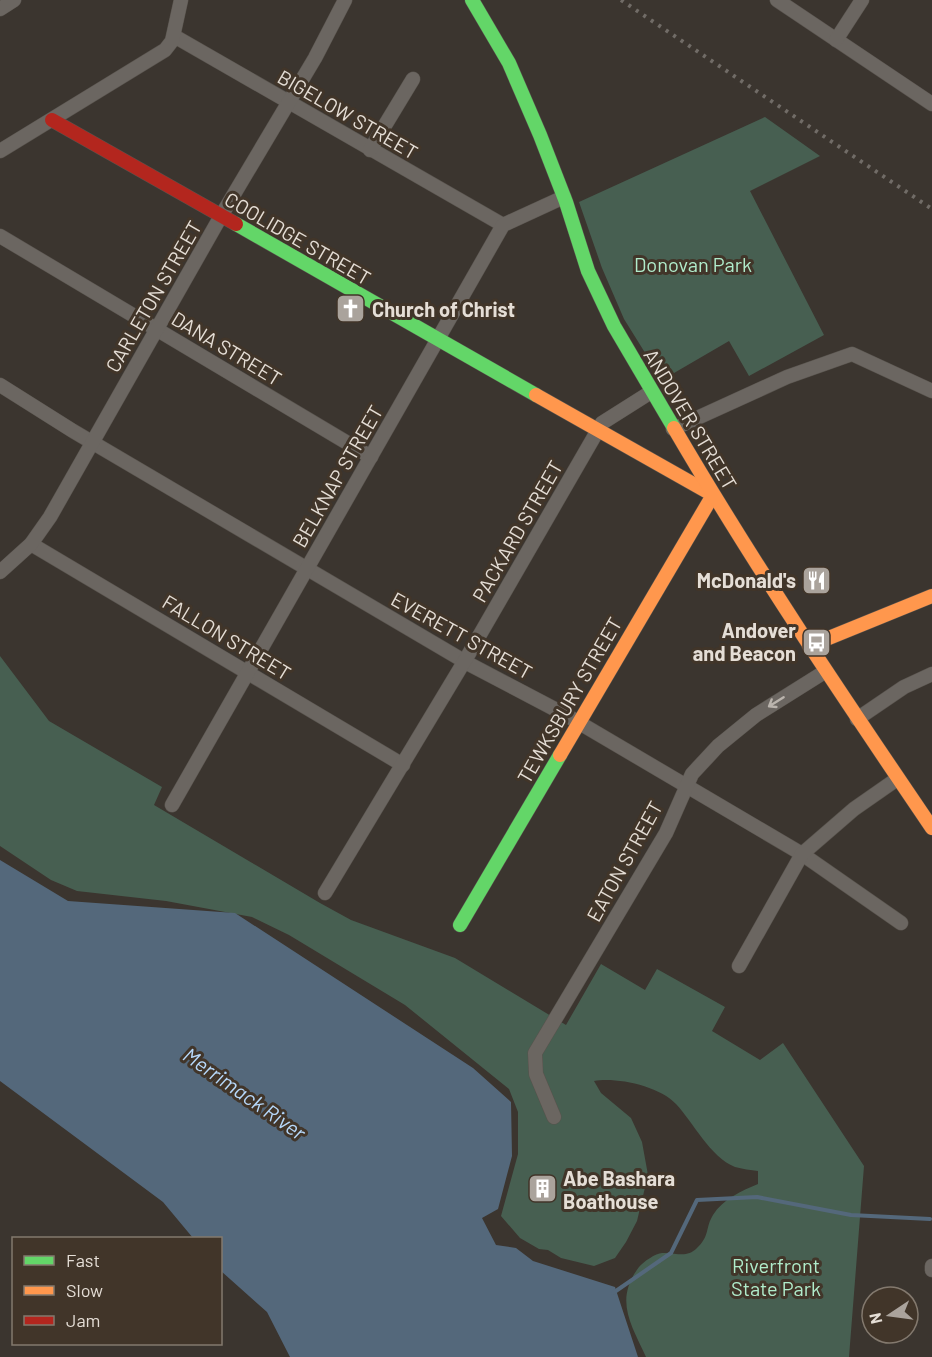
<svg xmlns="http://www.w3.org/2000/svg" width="932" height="1357" viewBox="0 0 932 1357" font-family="Barlow,sans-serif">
<rect width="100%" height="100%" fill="#3b352f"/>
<g fill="#475f51">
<polygon points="765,117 820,156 750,191 824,335 749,376 729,341 662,380 624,319 602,268 579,202"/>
<path d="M0,656L49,721L162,787L154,805L320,903L351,920L455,958L566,1025L601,964L645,990L657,969L725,1007L712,1031L760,1060L783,1043L864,1166L849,1357H646C631,1324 614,1300 639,1267C643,1262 656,1253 662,1253C676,1252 686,1259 697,1248C710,1236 705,1228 713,1215C723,1199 741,1191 758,1184V1171C751,1170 742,1169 735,1167C710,1157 693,1122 676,1104C659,1086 617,1077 594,1081L601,1093L631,1118L642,1142L648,1175L637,1221L626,1242L615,1258L594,1266L561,1258L548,1250L539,1249L520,1238L501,1216L518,1154V1112L509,1089L405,1005L289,935L252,917L166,901L77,891L51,880L0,846Z"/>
</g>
<polygon fill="#54687b" points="0,860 68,901 235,913 473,1068 511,1102 512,1156 498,1209 482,1218 496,1245 516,1248 533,1261 615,1287 638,1357 290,1357 267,1312 221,1271 220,1238 193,1238 163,1202 0,1081"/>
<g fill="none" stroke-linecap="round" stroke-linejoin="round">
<polyline stroke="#54687b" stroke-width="4" points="613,1293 671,1253 697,1200 757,1197 851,1215 930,1219"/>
<defs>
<g id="street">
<polyline points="777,0 932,104"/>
<polyline points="0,9 14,0"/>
<polyline points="174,36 503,225"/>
<polyline points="836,40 862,0"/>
<polyline points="370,150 413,79"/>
<polyline points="0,151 165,50 172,41 181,0"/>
<polyline points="0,236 371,457"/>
<polyline points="0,385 73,431 469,664 566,715 802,854 901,923"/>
<polyline points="673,429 787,377 852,354 932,391"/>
<polyline points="31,544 403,765"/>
<polyline points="0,572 31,544 50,517 221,216 315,58 345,0"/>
<polyline points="857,719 904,687 932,674"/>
<polyline points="172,805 503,225 564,197"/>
<polyline points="325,893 467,657 598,430 602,423 651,392"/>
<polyline points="739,966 802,854 854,809 897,779"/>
<polyline points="554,1117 536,1074 535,1053 666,833 692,774 718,746 756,715 826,671"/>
<polyline points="932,1266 932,1270"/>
</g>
<g id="fast">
<polyline points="472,0 509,63 540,135 566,202 588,271 614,326 674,428"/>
<polyline points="236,224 536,395"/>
<polyline points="460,925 560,755"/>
</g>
<g id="slow">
<polyline points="536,395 713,495 560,755"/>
<path d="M674,428C754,565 843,697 932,828"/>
<polyline points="809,646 932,596"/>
</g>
<polyline id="jam" points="52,120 236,224"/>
</defs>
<use href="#street" stroke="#58534d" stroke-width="15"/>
<use href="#fast" stroke="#58534d" stroke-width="15"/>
<use href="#slow" stroke="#58534d" stroke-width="15"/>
<use href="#jam" stroke="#58534d" stroke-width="15"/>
<use href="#street" stroke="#6b6661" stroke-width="14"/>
<use href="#fast" stroke="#63d668" stroke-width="14"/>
<use href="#slow" stroke="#ff974d" stroke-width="14"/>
<use href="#jam" stroke="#b3261e" stroke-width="14"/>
<polyline stroke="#716c67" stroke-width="4" stroke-dasharray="3 6" stroke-linecap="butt" points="621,0 932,209"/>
</g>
<defs><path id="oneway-shaft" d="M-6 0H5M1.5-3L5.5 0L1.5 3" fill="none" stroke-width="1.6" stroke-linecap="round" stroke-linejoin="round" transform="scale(1.5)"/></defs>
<use stroke="#bab4ad" href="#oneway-shaft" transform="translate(776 702) rotate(148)"/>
<defs>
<symbol id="church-square" viewBox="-11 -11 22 22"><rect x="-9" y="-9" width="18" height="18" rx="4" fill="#aaa39c" stroke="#413529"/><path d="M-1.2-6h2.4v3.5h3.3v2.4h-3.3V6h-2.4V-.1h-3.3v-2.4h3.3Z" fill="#fff"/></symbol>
<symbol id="restaurant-square" viewBox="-11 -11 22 22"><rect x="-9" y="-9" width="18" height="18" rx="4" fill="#aaa39c" stroke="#413529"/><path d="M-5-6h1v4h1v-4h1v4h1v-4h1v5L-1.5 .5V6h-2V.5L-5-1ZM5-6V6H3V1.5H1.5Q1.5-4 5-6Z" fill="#fff"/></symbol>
<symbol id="bus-square" viewBox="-11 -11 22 22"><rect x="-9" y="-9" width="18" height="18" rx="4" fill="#aaa39c" stroke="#413529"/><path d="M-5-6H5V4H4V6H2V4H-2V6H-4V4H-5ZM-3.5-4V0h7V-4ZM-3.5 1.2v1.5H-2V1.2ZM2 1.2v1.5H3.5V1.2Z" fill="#fff"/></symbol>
<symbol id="building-square" viewBox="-11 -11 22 22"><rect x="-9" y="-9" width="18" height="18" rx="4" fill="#aaa39c" stroke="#413529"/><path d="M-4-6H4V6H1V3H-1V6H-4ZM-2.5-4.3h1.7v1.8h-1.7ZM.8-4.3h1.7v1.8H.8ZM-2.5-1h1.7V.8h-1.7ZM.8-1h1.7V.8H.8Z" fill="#fff"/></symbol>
</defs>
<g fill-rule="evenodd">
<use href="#church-square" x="334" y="292" width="33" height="33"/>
<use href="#restaurant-square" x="800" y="564" width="33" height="33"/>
<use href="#bus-square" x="800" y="626" width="33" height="33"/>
<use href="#building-square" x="526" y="1172" width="33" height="33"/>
</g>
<g text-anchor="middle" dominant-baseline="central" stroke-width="6" stroke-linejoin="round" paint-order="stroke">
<g font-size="20" fill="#e5ded6" stroke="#413529">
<text transform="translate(348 114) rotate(30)">BIGELOW STREET</text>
<text transform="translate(298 238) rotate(30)">COOLIDGE STREET</text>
<text transform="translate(153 296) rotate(-60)">CARLETON STREET</text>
<text transform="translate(227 348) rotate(31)">DANA STREET</text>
<text transform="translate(691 419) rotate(59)">ANDOVER STREET</text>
<text transform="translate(337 476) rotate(-60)">BELKNAP STREET</text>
<text transform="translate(517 531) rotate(-60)">PACKARD STREET</text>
<text transform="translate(462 635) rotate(29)">EVERETT STREET</text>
<text transform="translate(227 637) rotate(31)">FALLON STREET</text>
<text transform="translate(569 700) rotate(-60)">TEWKSBURY STREET</text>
<text transform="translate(624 861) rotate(-61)">EATON STREET</text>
</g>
<g font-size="20" fill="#b0eccb" stroke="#413529">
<text x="693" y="264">Donovan Park</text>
<text x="776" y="1265">Riverfront<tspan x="776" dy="23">State Park</tspan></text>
</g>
<g font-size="20" font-weight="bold" fill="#e5ded6" stroke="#413529" text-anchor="start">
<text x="372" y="309">Church of Christ</text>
<text x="796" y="580" text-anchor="end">McDonald's</text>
<text x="796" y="630" text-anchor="end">Andover<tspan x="796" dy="23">and Beacon</tspan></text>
<text x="563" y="1178">Abe Bashara<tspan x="563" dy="23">Boathouse</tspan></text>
</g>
<g font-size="21" font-style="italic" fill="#b6d8fa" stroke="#413529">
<text transform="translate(245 1093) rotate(35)">Merrimack River</text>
</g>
</g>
<rect x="12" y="1237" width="210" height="108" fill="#413529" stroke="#83796e" stroke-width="1.5"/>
<rect x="24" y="1256" width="30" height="9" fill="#63d668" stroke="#83796e" stroke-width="1.5"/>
<text x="66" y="1267" font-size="18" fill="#e5ded6">Fast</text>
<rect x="24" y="1286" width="30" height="9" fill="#ff974d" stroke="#83796e" stroke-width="1.5"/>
<text x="66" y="1297" font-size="18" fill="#e5ded6">Slow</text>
<rect x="24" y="1316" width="30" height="9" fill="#b3261e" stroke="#83796e" stroke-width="1.5"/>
<text x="66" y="1327" font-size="18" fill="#e5ded6">Jam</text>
<g transform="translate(890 1315) rotate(257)"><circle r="28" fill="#413529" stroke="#83796e" stroke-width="1.5"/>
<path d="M0-4.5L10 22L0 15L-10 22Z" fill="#aaa39c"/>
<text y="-9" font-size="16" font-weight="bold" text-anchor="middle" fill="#e5ded6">N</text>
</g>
</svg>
